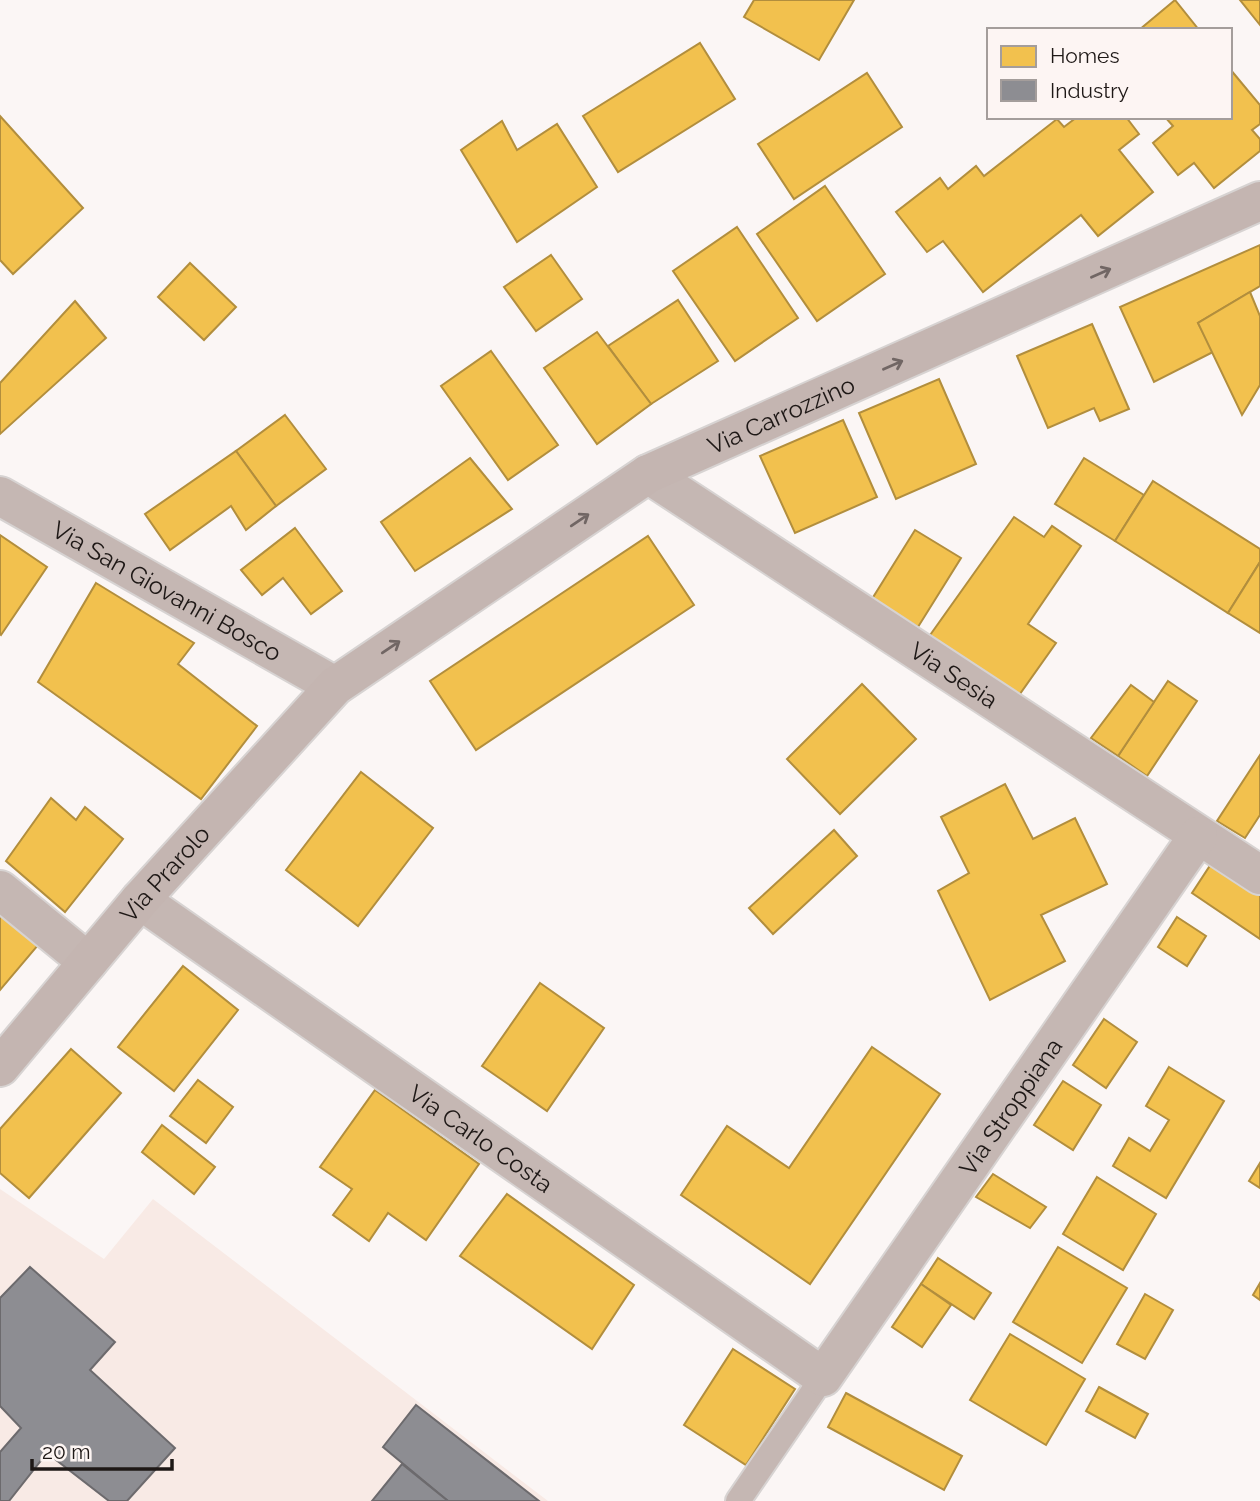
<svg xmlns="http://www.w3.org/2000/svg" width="1260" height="1501" viewBox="0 0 1260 1501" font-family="Raleway,sans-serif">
<rect width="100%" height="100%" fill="#fbf6f5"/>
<polygon fill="#f8eae5" points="0,1189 104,1259 153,1199 548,1501 0,1501"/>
<g fill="#f2c14e" stroke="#b28e3d" stroke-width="2">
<polygon points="754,0 854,0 819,60 744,17"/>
<polygon points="1175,0 1199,30 1139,30"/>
<polygon points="1240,0 1260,0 1260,25"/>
<polygon points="700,43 735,99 618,172 583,116"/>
<polygon points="1230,69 1260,105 1260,124 1252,130 1260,139 1260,151 1214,188 1194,163 1178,175 1153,143 1173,126 1165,117 1230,117"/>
<polygon points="867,73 902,127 794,199 758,144"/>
<polygon points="0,116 83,208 13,274 0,260"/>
<polygon points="1077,117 1126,117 1139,134 1119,150 1153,192 1098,236 1081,215 983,292 943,241 927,252 896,212 940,178 948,189 976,166 984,176 1057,119 1064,127"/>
<polygon points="502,121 517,150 557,124 597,187 517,242 461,150"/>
<polygon points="825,186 885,274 817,321 757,234"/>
<polygon points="737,227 798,318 735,361 673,271"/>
<polygon points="1260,245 1260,286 1198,323 1213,352 1154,382 1120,307"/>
<polygon points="551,255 582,299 536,331 504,287"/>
<polygon points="190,263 236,307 204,340 158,297"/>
<polygon points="1250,292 1260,316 1260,385 1242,415 1198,323"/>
<polygon points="678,300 718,361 651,404 608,346"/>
<polygon points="75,301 106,338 0,434 0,383"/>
<polygon points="1092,324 1129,409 1100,421 1094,408 1048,428 1017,356"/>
<polygon points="597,332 651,404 597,444 544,368"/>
<polygon points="491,351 558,445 508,480 441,386"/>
<polygon points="939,379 976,464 896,499 859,413"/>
<polygon points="285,415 326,469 276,506 236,451"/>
<polygon points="843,420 877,497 795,533 760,456"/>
<polygon points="236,451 276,506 246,530 231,506 170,550 145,514"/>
<polygon points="470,458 512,509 415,571 381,522"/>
<polygon points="1084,458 1144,495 1115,541 1055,504"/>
<polygon points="1153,481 1260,549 1260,562 1228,613 1115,541"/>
<polygon points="1014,517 1044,537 1052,526 1081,546 1028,624 1056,643 1017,698 928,638"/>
<polygon points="295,528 342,591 311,614 283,578 262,595 241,570"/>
<polygon points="915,530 961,558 918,627 872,599"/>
<polygon points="0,535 47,567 1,635 0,634"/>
<polygon points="648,536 694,605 476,750 430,681"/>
<polygon points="1260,562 1260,633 1228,613"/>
<polygon points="96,583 194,643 178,664 257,726 201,799 38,682"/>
<polygon points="1168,681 1197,701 1147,776 1118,756"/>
<polygon points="862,684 916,739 840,814 787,759"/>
<polygon points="1131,685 1154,702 1118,756 1091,738"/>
<polygon points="1260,755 1260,815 1245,838 1217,821"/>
<polygon points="361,772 433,828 358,926 286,870"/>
<polygon points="1005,784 1033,839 1075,818 1107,884 1041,915 1065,961 990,1000 938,891 969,873 941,817"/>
<polygon points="51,798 76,820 85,807 123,839 65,912 6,861"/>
<polygon points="834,830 857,856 773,934 749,908"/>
<polygon points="1213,861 1260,893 1260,939 1192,893"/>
<polygon points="0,912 39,944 0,990"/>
<polygon points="1177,917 1206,936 1187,966 1158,947"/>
<polygon points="183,966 238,1010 174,1091 118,1047"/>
<polygon points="540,983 604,1028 547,1111 482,1066"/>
<polygon points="1104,1019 1137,1042 1106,1088 1073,1065"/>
<polygon points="872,1047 940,1094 810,1284 681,1195 727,1126 789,1168"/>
<polygon points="71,1049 121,1093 29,1198 0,1173 0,1129"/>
<polygon points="1169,1067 1224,1101 1166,1198 1113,1166 1129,1138 1150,1151 1169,1120 1146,1106"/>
<polygon points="198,1080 233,1107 206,1143 170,1116"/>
<polygon points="1063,1081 1101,1105 1073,1150 1034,1125"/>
<polygon points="375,1090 479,1164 426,1240 388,1213 369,1241 333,1215 352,1189 320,1167"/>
<polygon points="162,1125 215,1167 194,1194 142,1152"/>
<polygon points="1260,1163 1260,1188 1249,1181"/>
<polygon points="993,1174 1046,1207 1030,1228 976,1197"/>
<polygon points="1097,1177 1156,1214 1123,1270 1063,1234"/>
<polygon points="507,1194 634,1285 592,1349 460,1256"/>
<polygon points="1058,1247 1127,1288 1082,1363 1013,1322"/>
<polygon points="938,1258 991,1293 974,1319 921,1284"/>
<polygon points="1260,1283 1260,1300 1253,1295"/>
<polygon points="921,1284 951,1305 922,1347 892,1327"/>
<polygon points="1145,1294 1173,1310 1145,1359 1117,1344"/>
<polygon points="1010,1334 1085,1379 1046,1445 970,1400"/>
<polygon points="733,1349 795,1389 746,1465 684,1425"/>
<polygon points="1099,1387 1148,1414 1135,1438 1086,1411"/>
<polygon points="846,1393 962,1456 944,1490 828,1427"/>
</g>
<g fill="#8d8d92" stroke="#6c6a6d" stroke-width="2">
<polygon points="30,1267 115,1342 90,1370 175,1448 127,1501 109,1501 47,1453 9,1501 0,1501 0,1452 21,1428 0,1406 0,1298"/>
<polygon points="416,1405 539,1501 448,1501 383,1447"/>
<polygon points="402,1464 448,1501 372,1501"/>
</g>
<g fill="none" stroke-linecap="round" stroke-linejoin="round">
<defs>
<polyline id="lane" points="738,1501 823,1377"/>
<g id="street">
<path id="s1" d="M648,474L1260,875"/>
<path id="s2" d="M0,496L335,686"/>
<polyline points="0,890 88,962"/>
<path id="s3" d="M140,900L823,1377L1198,836"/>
</g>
<g id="secondary">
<path id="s4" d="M0,1067L140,900L335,686L648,474L1260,201"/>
</g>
</defs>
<use href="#lane" stroke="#d7d3d2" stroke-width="28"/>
<use href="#street" stroke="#d7d3d2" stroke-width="42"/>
<use href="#secondary" stroke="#d7d3d2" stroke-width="42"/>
<use href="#lane" stroke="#c5b7b3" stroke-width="24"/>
<use href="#street" stroke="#c5b7b3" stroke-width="38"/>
<use href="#secondary" stroke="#c4b5b1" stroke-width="38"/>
</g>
<defs><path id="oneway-shaft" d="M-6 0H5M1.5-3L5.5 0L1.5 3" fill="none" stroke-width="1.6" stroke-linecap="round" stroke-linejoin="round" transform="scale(1.75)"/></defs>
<g stroke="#716664">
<use href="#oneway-shaft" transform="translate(1101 273) rotate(-24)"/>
<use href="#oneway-shaft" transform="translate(893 365) rotate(-24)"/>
<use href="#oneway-shaft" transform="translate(580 520) rotate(-34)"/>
<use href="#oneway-shaft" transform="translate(391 647) rotate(-34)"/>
</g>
<g text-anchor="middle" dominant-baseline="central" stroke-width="7" stroke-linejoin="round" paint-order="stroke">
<g font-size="24" fill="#1e1816" stroke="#fdf5f3">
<text stroke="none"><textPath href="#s4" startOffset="1031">Via Carrozzino</textPath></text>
<text stroke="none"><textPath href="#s2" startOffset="192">Via San Giovanni Bosco</textPath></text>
<text stroke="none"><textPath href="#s1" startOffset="366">Via Sesia</textPath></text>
<text stroke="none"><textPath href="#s4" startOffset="254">Via Prarolo</textPath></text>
<text stroke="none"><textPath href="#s3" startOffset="1162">Via Stroppiana</textPath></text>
<text stroke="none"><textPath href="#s3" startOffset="416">Via Carlo Costa</textPath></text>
</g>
</g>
<rect x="987" y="28" width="245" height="91" fill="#fdf5f3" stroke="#a49d9b" stroke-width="2"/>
<rect x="1001" y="46" width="35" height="21" fill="#f2c14e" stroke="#a49d9b" stroke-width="2"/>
<text x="1050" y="63" font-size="21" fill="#1e1816">Homes</text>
<rect x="1001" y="80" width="35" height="21" fill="#8d8d92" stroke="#a49d9b" stroke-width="2"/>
<text x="1050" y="98" font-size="21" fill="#1e1816">Industry</text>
<path d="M32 1459v10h140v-10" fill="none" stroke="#1e1816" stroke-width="3.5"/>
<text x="42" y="1459" font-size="21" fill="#1e1816" stroke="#fdf5f3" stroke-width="5" paint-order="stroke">20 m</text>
</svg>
